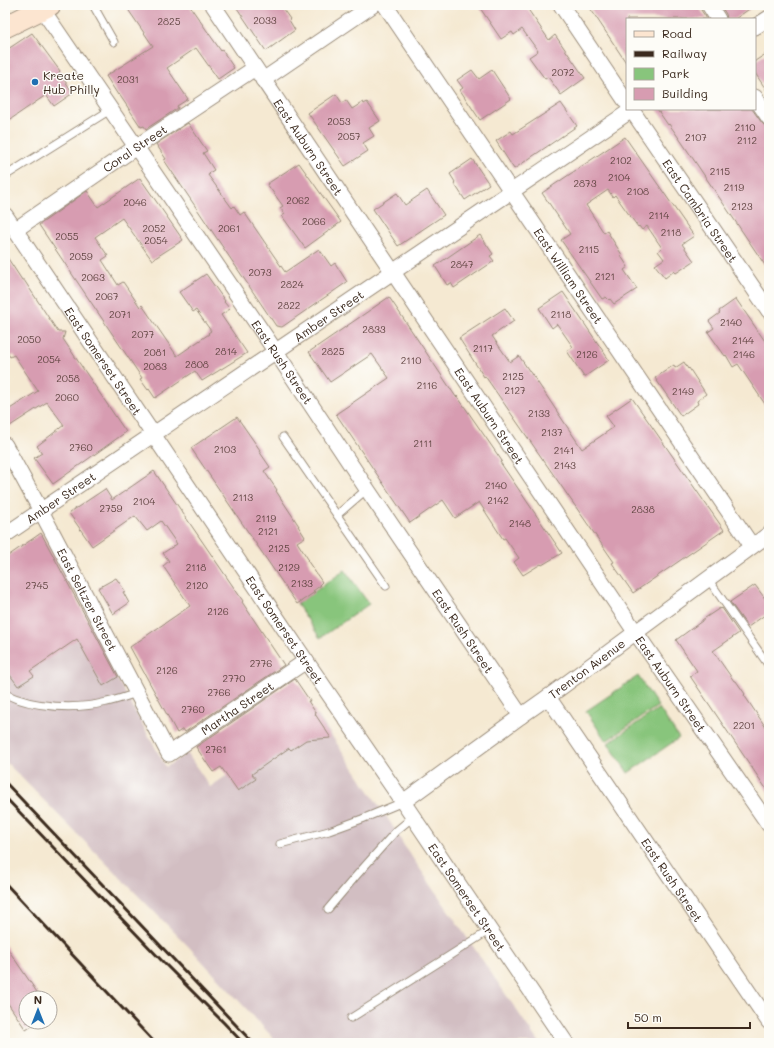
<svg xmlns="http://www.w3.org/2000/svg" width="774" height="1048" viewBox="0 0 774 1048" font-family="Mali,sans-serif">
<rect width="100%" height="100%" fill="#fdfcf7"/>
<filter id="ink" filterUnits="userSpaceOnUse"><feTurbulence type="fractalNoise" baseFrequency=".025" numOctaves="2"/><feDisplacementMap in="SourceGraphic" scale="8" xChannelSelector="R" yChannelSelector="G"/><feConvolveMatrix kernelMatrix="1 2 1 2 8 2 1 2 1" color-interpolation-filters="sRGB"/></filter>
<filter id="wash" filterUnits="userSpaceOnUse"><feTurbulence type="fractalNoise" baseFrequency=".012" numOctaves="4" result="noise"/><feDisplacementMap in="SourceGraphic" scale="16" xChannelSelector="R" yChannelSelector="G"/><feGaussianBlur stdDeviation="0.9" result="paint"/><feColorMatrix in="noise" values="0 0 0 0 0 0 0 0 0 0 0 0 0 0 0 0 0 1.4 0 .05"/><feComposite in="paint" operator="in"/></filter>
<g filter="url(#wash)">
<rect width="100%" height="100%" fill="#f5e9d2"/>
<polygon fill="#d2bec2" points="38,536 166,767 187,753 210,787 317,714 392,825 396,831 403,844 539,1043 278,1043 189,947 5,761 5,560"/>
<g fill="#88c57c" stroke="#62784d">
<polygon points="345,570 369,604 320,638 297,604"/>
<polygon points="638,676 658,706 606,741 586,711"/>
<polygon points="659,708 679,738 628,773 608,743"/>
</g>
<g id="blocks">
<g fill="#d79cb1">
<polygon points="125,5 189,5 221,51 222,50 234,68 218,79 196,48 167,68 188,99 177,106 178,108 146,129 144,126 141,127 119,94 118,95 106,76 153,46"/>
<polygon points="235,5 280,5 290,19 289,20 295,30 266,51"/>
<polygon points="478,5 525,5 549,40 555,35 585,78 561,95 548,77 545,79 529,57 538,51 522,29 514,35 512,32 501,39"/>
<polygon points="588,5 700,5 701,10 707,19 627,19 627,64"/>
<polygon points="720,5 755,5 735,19 727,19 726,14"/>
<polygon points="32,33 60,71 59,72 73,93 54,106 46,95 5,123 5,51"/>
<polygon points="769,52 769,94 755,73 755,61"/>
<polygon points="472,70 479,79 492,70 511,99 480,120 460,90 463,88 457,80"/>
<polygon points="336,94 342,103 346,100 352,109 363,102 364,104 367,102 380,121 369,128 374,136 363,143 368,151 345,166 308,113"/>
<polygon points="561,103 577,126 514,169 496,141 511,131 513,134"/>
<polygon points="657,109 752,109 762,123 765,126 769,127 769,271 681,141 669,124 668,125"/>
<polygon points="188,123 207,151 203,153 214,170 209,173 210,174 208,175 232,208 234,206 240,215 244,212 285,272 319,249 331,266 335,263 347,282 282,327 276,326 164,160 166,159 156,144"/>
<polygon points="625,137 694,236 682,244 694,261 676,273 674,271 665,278 655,265 664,259 658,251 662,248 647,226 642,230 639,226 638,227 615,195 613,197 608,190 586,205 604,233 607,231 622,255 621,256 628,267 624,270 637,289 614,304 610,299 609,300 606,297 602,299 561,240 570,234 542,193"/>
<polygon points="472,159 489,184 465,200 454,183 455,182 450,174"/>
<polygon points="299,163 341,222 305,248 282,216 285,214 280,208 283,206 267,184"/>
<polygon points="140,178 183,240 152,260 122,218 95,237 108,256 102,260 118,285 123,282 140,307 142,305 177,356 209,334 208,333 211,331 196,310 193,312 179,292 206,274 225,301 224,302 230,309 221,315 247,353 202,381 195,371 155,398 149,389 148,390 140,379 142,378 39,225 87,191 98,207"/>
<polygon points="427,190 444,215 398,246 373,209 397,193 405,205"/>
<polygon points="480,235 493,254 490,256 494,261 454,288 451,283 447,285 435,266"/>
<polygon points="5,254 22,280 24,280 58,332 65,332 63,339 126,432 53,484 34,458 42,453 37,446 64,425 47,402 10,426 5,418 5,412 38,391 14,355 10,357 5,349"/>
<polygon points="563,292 609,360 584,377 567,351 573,347 557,324 552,328 539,308"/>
<polygon points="389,297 456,397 457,396 502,461 500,462 562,553 542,565 541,564 523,575 514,562 519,558 505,538 503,539 479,502 455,518 443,500 410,523 336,414 389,378 372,354 330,382 309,352"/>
<polygon points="736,299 769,347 769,410 738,364 733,367 726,355 725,356 708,332 714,328 709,321 720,313 719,311"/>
<polygon points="505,308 514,321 492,336 510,362 519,356 532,375 532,374 582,449 614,427 606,416 632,398 724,530 633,593 612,563 614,562 485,376 484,377 459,338"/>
<polygon points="684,362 688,369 689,368 706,394 697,401 698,404 681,416 655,378 674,365 675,368"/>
<polygon points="237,417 260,450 259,451 270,467 264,471 277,490 276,491 299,526 298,526 305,537 297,542 308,559 307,560 322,582 320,584 321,585 313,591 315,592 297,604 191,448"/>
<polygon points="154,471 243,601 242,602 284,665 185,732 183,729 177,733 130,647 190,606 163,566 169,561 163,553 177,544 161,521 147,531 135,516 92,546 69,513 105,489 112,500"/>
<polygon points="41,533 118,677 103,686 77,639 30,671 34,676 18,686 5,668 5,558"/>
<polygon points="116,578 125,591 123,592 129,603 113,614 98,588"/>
<polygon points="755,585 769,604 769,612 748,627 730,602"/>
<polygon points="720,608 721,609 722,608 739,633 713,651 734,681 736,681 745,694 744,695 769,732 769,793 690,676 697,671 676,640 702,621 702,620"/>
<polygon points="295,679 310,701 308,701 316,713 315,714 331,738 306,740 291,750 289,748 252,774 256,779 238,791 221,767 213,772 196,747"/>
<polygon points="5,945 41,998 26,998 26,1022 38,1022 26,1030 5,999"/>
</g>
</g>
</g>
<g filter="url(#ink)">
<use href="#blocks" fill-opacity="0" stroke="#988a78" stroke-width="1"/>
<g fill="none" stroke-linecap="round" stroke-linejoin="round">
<defs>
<g id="service">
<polyline points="93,5 114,42"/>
<polyline points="5,176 110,110"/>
<polyline points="283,437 386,586"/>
<polyline points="337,515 367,489"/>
<polyline points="708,579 769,666"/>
<path d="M5,694C34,708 76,710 107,702C117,700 127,696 137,693"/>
<polyline points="280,844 329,831 362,819 403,802"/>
<polyline points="328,909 356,876 396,831 413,817"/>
<polyline points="351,1018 490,930"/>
</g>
<g id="minor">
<path id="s1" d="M213,5L636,633L769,825"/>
<path id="s2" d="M385,5L752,546"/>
<polyline points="561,5 627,103"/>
<polyline points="709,5 718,19"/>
<path id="s3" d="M42,9L276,352L367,489L521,716"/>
<polyline points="755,27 769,18"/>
<polyline points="263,80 373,5"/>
<polyline points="755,97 769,118"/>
<path id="s4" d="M631,109L769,311"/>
<path id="s5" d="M5,215L306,661L403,802L566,1043"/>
<path id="s6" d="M15,230L136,147L255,68"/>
<path id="s7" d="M5,445L41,511L169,754L306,661"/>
<path id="s8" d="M5,535L633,109"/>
<path id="s9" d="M548,697L769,1022"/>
<path id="s10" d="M403,802L521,716L548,697L769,534"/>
</g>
<polyline id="secondary" points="5,27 50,5"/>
</defs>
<use href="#service" stroke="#988a78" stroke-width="9"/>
<use href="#minor" stroke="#988a78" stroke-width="17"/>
<use href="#secondary" stroke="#988a78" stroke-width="23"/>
<use href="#service" stroke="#fff" stroke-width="7"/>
<use href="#minor" stroke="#fff" stroke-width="15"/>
<use href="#secondary" stroke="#fce5d0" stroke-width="21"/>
<g stroke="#3b2a1e" stroke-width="3">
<polyline points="5,782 253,1043"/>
<polyline points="5,797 164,963 224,1023 243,1043"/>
<polyline points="5,883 155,1043"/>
</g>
</g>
</g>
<circle fill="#1f6fb2" stroke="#fdfcf7" stroke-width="1.5" cx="35" cy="82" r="4"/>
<g text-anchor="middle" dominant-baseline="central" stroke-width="3" stroke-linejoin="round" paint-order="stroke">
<g font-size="10" fill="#624643">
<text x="265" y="20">2033</text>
<text x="169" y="21">2825</text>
<text x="563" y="72">2072</text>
<text x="128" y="79">2031</text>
<text x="339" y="121">2053</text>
<text x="745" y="127">2110</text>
<text x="349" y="136">2057</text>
<text x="696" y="137">2107</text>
<text x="747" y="140">2112</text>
<text x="621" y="160">2102</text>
<text x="720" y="171">2115</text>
<text x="619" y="177">2104</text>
<text x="585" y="183">2873</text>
<text x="734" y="187">2119</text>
<text x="638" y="191">2108</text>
<text x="298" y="200">2062</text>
<text x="135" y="202">2046</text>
<text x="742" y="206">2123</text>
<text x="659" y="215">2114</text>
<text x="314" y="221">2066</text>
<text x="154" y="228">2052</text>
<text x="229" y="228">2061</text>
<text x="671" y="232">2118</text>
<text x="67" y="236">2055</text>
<text x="156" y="240">2054</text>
<text x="589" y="249">2115</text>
<text x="81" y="256">2059</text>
<text x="462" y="264">2847</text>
<text x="260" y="272">2073</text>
<text x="605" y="276">2121</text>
<text x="93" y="277">2063</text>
<text x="292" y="284">2824</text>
<text x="107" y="296">2067</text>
<text x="289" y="305">2822</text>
<text x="120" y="314">2071</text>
<text x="561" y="314">2118</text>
<text x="731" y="322">2140</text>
<text x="374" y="329">2833</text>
<text x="143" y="334">2077</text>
<text x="29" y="339">2050</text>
<text x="743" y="340">2144</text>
<text x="483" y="348">2117</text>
<text x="226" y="351">2814</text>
<text x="333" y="351">2825</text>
<text x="155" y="352">2081</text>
<text x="587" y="354">2126</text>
<text x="744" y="354">2146</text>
<text x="49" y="359">2054</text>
<text x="411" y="360">2110</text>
<text x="197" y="364">2808</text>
<text x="155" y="366">2083</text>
<text x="513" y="376">2125</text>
<text x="68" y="378">2058</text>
<text x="427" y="385">2116</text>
<text x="515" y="390">2127</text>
<text x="683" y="391">2149</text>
<text x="67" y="397">2060</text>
<text x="539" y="413">2133</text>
<text x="552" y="432">2137</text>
<text x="423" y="443">2111</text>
<text x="81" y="447">2760</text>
<text x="225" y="449">2103</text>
<text x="564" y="450">2141</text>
<text x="565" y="465">2143</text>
<text x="496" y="485">2140</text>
<text x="243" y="497">2113</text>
<text x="498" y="500">2142</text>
<text x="144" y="501">2104</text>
<text x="111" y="508">2759</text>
<text x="643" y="509">2838</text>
<text x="266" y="518">2119</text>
<text x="520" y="523">2148</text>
<text x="268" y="531">2121</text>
<text x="279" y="548">2125</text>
<text x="196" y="567">2118</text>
<text x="289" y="567">2129</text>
<text x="302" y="583">2133</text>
<text x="37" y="585">2745</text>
<text x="197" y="585">2120</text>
<text x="218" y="611">2126</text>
<text x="261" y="663">2776</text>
<text x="167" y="670">2126</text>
<text x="234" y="678">2770</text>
<text x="219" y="692">2766</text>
<text x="193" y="709">2760</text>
<text x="744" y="725">2201</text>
<text x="216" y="749">2761</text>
</g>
<g font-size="12" fill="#3b2a1e" stroke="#fdfcf7" text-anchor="start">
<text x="43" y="75">Kreate<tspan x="43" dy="14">Hub Philly</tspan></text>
</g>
<g font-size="12" fill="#3b2a1e" stroke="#fdfcf7">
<text stroke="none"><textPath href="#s1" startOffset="171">East Auburn Street</textPath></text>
<text stroke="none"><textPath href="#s6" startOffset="145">Coral Street</textPath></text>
<text stroke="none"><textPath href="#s4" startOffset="123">East Cambria Street</textPath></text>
<text stroke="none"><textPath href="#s2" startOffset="327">East William Street</textPath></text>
<text stroke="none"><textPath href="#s8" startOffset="391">Amber Street</textPath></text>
<text stroke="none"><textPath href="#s5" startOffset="176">East Somerset Street</textPath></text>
<text stroke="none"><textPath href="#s3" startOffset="427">East Rush Street</textPath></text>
<text stroke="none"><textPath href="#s1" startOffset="495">East Auburn Street</textPath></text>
<text stroke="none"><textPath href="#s8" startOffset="67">Amber Street</textPath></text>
<text stroke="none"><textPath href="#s7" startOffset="175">East Seltzer Street</textPath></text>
<text stroke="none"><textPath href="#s5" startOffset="500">East Somerset Street</textPath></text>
<text stroke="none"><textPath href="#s3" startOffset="751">East Rush Street</textPath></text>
<text stroke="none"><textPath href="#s10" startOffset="227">Trenton Avenue</textPath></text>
<text stroke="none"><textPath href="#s1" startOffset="819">East Auburn Street</textPath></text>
<text stroke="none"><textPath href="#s7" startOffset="432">Martha Street</textPath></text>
<text stroke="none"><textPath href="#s9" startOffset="221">East Rush Street</textPath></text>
<text stroke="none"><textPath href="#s5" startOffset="824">East Somerset Street</textPath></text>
</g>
</g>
<rect width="774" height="1048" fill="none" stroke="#fdfcf7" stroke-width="20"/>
<rect x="626" y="18" width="130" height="92" fill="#fdfcf7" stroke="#afa8a0"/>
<rect x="634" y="31" width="20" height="6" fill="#fce5d0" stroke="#afa8a0"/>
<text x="662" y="38" font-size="12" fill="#3b2a1e">Road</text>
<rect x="634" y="51" width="20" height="6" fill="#3b2a1e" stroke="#afa8a0"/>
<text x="662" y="58" font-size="12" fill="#3b2a1e">Railway</text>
<rect x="634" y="68" width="20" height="12" fill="#88c57c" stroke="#afa8a0"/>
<text x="662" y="78" font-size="12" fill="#3b2a1e">Park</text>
<rect x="634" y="88" width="20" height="12" fill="#d79cb1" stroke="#afa8a0"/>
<text x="662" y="98" font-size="12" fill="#3b2a1e">Building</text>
<g transform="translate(38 1010)"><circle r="19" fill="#fdfcf7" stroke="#afa8a0"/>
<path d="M0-3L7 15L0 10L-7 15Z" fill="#1f6fb2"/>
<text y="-6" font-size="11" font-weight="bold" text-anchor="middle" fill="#3b2a1e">N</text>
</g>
<path d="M628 1022v6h122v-6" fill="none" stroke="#3b2a1e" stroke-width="2"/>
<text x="634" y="1022" font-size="12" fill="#3b2a1e" stroke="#fdfcf7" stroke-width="3" paint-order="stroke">50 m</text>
</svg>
